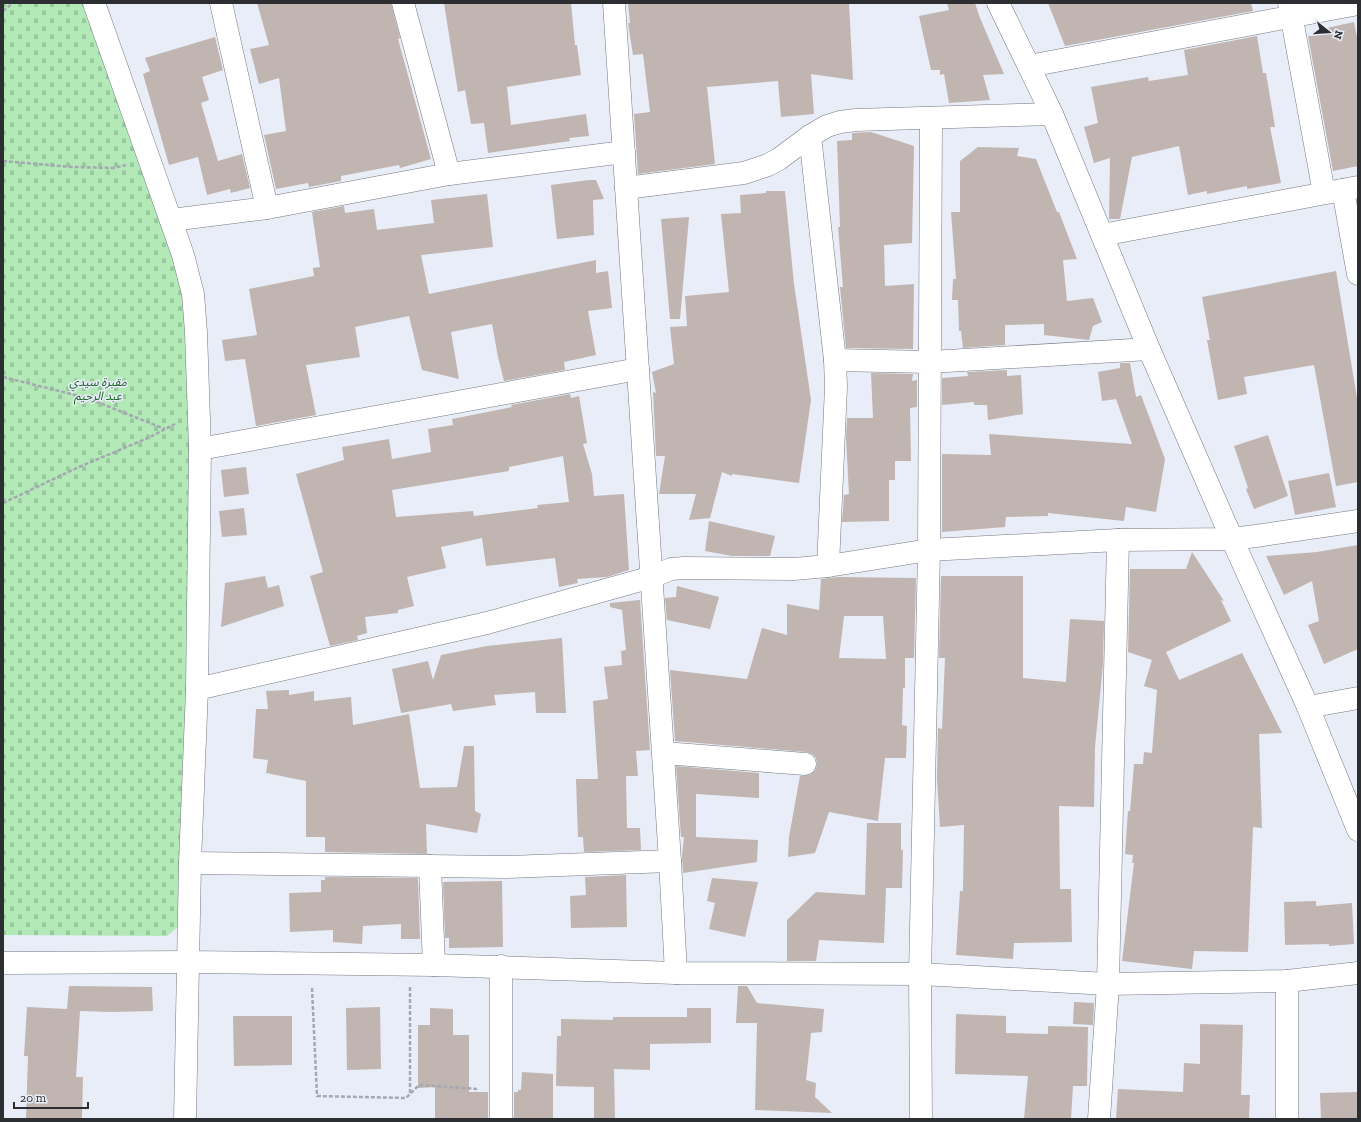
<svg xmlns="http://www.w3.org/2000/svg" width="1361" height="1122" viewBox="0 0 1361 1122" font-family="'Zilla Slab','Noto Sans Arabic',serif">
<defs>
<pattern id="cemetery-stones" width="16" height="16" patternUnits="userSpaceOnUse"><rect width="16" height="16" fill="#b2e9b7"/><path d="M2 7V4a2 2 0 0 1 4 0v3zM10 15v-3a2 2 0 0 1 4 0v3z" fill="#99c89e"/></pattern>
</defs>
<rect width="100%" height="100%" fill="#e9edf7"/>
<polygon fill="url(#cemetery-stones)" points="3,3 105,3 193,294 187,919 167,936 3,935"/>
<g fill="#c0b5b1" fill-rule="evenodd">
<polygon points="257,3 391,3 400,38 398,39 431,159 400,168 399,165 341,176 341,181 309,187 308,183 276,189 264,135 286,131 279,78 259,84 250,49 269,45"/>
<polygon points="444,3 571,3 575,45 577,45 581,75 507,87 511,125 586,114 589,136 569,138 570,141 488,153 484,123 471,124 465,90 458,92"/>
<polygon points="628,3 849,3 853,80 811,74 814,114 781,117 778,81 707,87 715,164 638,174 634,114 650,112 643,54 633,55 628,23 630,23"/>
<polygon points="947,3 975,3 980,18 1004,74 983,75 990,100 949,103 944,74 940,75 940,70 931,70 919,16 949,10"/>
<polygon points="1048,3 1251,3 1253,11 1065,46"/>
<polygon points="1354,22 1358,42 1358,166 1333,171 1308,36 1323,32 1322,29"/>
<polygon points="1257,36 1263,73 1266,73 1275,127 1270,127 1281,183 1247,189 1247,186 1207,194 1207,191 1188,195 1179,146 1132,157 1120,219 1109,219 1110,158 1094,163 1084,127 1098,123 1091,87 1148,77 1149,81 1188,75 1184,50"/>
<polygon points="215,37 223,70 202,77 209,100 201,103 218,161 242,154 250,188 231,193 230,189 207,195 198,157 169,165 143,74 150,71 145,58"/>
<polygon points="871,132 914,146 912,243 884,245 885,286 914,284 913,349 846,348 840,287 843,287 838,227 840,227 837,141 852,140 852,133"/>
<polygon points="978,147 1019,148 1017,156 1036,159 1057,212 1059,212 1077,259 1063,260 1067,301 1093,298 1102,322 1093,326 1089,340 1044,335 1044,324 1005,325 1005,345 963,348 961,331 959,331 958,300 952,300 953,279 956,279 951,212 960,212 960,161"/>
<polygon points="589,180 596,180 604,199 593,200 594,235 557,239 551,185"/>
<polygon points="766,191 785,191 794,284 811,400 799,483 732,474 732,476 722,472 710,518 689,520 696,494 659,494 665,456 656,456 653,392 656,393 652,372 674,364 670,327 687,326 685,296 729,292 721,214 741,213 740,195 766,193"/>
<polygon points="487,194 493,247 421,255 429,294 596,260 596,273 608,271 612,308 588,311 596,355 564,362 565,370 504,381 498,357 492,324 451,332 459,379 422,370 409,316 355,327 360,357 306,365 316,415 256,426 245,359 225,361 222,340 257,335 249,289 314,276 313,268 320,267 312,212 344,206 345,213 374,209 377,230 434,223 431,200"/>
<polygon points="689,217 680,319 670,319 661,219"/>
<polygon points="1336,271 1358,404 1358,482 1336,486 1314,365 1244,377 1247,394 1218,400 1207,340 1210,340 1202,297"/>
<polygon points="1120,363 1130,363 1136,397 1141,395 1165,459 1156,512 1126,507 1124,521 1048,513 1048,516 1006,517 1005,527 942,532 942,454 991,455 989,434 1132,444 1116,399 1102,401 1098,372 1120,368"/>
<polygon points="1007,370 1007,376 1021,375 1023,414 988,420 987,405 974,405 974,402 942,405 942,378 968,376 967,372"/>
<polygon points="871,373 913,374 912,381 917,380 917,407 910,408 911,461 895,461 895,480 889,480 889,521 842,522 844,495 849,494 846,438 847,418 873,418"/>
<path d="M570,394L571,398L579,396L587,443L583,444L592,474L594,496L624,494L629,570L607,577L577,579L578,583L559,587L555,558L486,566L482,538L441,547L446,568L407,577L414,606L398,610V613L365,617L367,633L357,636L358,640L330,646L310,576L323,572L296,474L344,460L342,447L389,439L392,459L431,452L428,429L453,425L452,419L512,407L511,405ZM563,456L569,502L537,505L538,508L474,516L473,511L396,517L392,490L509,471V467Z"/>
<polygon points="1268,435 1288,496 1254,509 1246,489 1248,488 1234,446"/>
<polygon points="246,467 249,494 224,497 221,470"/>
<polygon points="1329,473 1336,507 1295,515 1288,481"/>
<polygon points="244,508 247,535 222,537 219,511"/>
<polygon points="709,521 775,536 770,556 732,556 705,551"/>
<polygon points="1358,545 1358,649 1324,664 1308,625 1319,621 1312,581 1284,595 1266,556 1317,552"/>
<polygon points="1192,552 1224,601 1221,600 1231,621 1166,652 1179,680 1242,653 1282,733 1259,734 1262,828 1253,827 1248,952 1194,951 1192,969 1122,961 1134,863 1132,863 1133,855 1125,854 1128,811 1130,811 1134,764 1143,764 1144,752 1152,753 1157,690 1144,686 1152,660 1128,652 1130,569 1186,569"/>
<polygon points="265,576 268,588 279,585 284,606 221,627 225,583"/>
<polygon points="941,576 1023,576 1023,678 1066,682 1070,619 1104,621 1103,664 1095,747 1094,807 1059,806 1060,889 1071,889 1072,942 1014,943 1013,959 956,955 960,891 963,891 964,825 940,827 937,779 938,728 942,729 945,658 939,658"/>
<path d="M839,577L916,578L914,658H905V688H903L902,725L907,726L906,758H885L878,821L829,812L815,853L788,857L789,837L800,776L810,775L815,771L817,765L816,758L812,754L806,752L675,741L670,670L747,679L762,628L787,635V604L819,610L821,579ZM844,616H883L886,659L839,658Z"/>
<polygon points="677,586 719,597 710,629 667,620 665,598 676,597"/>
<polygon points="640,600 650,750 636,751 638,776 626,776 627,828 640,828 641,850 584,852 583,837 578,837 576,779 598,779 593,701 608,699 604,667 622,665 621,651 626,650 622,610 610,607 610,603"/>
<polygon points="562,638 566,713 536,713 535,692 494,695 496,705 453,711 451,704 401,713 392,669 428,661 433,680 441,655 487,646"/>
<polygon points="289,690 289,695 314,691 314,701 351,697 353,725 409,714 420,788 457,787 464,746 474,746 475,811 481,814 477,833 426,824 427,854 325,852 325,837 306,837 306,781 266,773 268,760 253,758 256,709 268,709 266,691"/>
<polygon points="676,766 759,773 759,798 696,794 696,837 758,840 757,862 683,873 682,855 684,837 681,837"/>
<polygon points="867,823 901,823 901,850 903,850 902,888 886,888 884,943 819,940 816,961 787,961 787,920 816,892 865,895"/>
<polygon points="626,875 627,927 571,928 570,896 586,895 585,877"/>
<polygon points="325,877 418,878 420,939 401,939 401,924 363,926 362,944 333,942 333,930 290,932 289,893 321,892 321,880 325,880"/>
<polygon points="712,878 758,882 745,937 709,929 715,903 707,901"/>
<polygon points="502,881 503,947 449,948 449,938 445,938 443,882"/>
<polygon points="1316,901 1316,906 1352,903 1354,944 1329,946 1329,944 1285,945 1284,902"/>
<polygon points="69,986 152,987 153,1011 112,1012 80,1011 76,1077 83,1077 82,1119 26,1119 28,1056 24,1056 27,1007 67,1009"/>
<polygon points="738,986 747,986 757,1003 824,1009 822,1032 811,1033 806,1080 816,1083 815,1097 832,1113 755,1110 757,1023 736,1023"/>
<polygon points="1074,1002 1094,1003 1093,1025 1073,1024"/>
<polygon points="380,1007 381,1069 347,1070 346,1008"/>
<polygon points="430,1008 453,1009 453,1035 469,1035 469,1092 488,1092 488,1119 435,1119 435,1087 418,1088 418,1025 430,1025"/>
<polygon points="687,1008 711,1008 711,1043 650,1044 650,1070 614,1069 615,1119 594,1119 594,1087 556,1086 557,1036 561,1036 561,1019 613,1020 613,1017 687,1017"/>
<polygon points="956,1014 1006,1016 1006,1033 1048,1034 1048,1026 1088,1027 1087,1086 1073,1086 1071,1119 1024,1119 1028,1076 955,1074"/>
<polygon points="233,1016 292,1016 292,1065 234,1066"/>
<polygon points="1200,1024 1243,1025 1241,1095 1250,1095 1249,1119 1116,1119 1118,1089 1183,1092 1184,1063 1200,1064"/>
<polygon points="522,1072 553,1074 553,1119 514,1119 514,1092 518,1092 518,1090 521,1090"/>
<polygon points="1358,1092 1358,1119 1321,1119 1320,1093"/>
</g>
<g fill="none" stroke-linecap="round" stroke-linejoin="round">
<defs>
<g id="minor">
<polyline points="94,3 183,255 193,294 196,332 200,449 197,689 190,863 185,1119"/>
<polyline points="221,3 267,208"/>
<polyline points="403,3 449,174"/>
<polyline points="614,3 670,861 676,973"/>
<polyline points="998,3 1052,114 1149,349 1232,539 1308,707 1358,830"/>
<polyline points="1289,3 1324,193"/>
<polyline points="1029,66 1358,4"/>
<polyline points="810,136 835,360 836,387 828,566"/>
<polyline points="626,188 744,173 768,165 779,159 810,136 827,126 840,122 856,120 1052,114"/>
<polyline points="1343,190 1358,274"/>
<polyline points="171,220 267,208 449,174 624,152"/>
<polyline points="1102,235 1358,187"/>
<polyline points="835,360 930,362 1149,349"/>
<polyline points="200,449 638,369"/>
<polyline points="197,689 487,623 652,577 671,569 684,568 794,569 828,566 929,550 1118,540 1232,539 1256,536 1358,521"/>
<polyline points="1308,707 1358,698"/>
<polyline points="664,753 805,764"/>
<polyline points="190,863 506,867 670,861"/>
<polyline points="430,866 434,965"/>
<polyline points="3,963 188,962 434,965 676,973 920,974 1108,984 1287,981 1358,973"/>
<polyline points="501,1119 501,966"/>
<polyline points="921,1119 920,974 929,550 931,118"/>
<polyline points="1099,1119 1108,984 1118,540"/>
<polyline points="1287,1119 1287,981"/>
</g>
</defs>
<use href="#minor" stroke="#747880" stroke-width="23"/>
<g stroke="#a5a8b0" stroke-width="2.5" stroke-dasharray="4 2" stroke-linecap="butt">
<polyline points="3,11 13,3"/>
<polyline points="3,161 71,167 114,168 126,165"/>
<polyline points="3,377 87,398 165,429"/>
<polyline points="3,503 79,467 148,438 175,424"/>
<polyline points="410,987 410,1094"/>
<polyline points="312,988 317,1096 406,1098 419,1085 477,1089"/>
</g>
<use href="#minor" stroke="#fff" stroke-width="22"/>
</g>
<g text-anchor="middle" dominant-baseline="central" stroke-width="3" stroke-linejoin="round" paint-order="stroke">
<g font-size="12" font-style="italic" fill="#20662e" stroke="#e9edf7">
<text x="98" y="382">مقبرة سيدي<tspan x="98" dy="14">عبد الرحيم</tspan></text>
</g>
</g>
<rect width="1361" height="1122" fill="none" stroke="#2d2e32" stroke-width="8"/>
<g transform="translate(1329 32) rotate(107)" stroke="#e9edf7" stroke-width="3" paint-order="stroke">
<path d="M0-3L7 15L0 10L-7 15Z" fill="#2d2e32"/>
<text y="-6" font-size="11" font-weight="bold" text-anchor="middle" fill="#2d2e32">N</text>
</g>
<path d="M14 1102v6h74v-6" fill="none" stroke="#2d2e32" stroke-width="2"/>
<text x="20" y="1102" font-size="12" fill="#2d2e32" stroke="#e9edf7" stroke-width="3" paint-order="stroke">20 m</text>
</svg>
